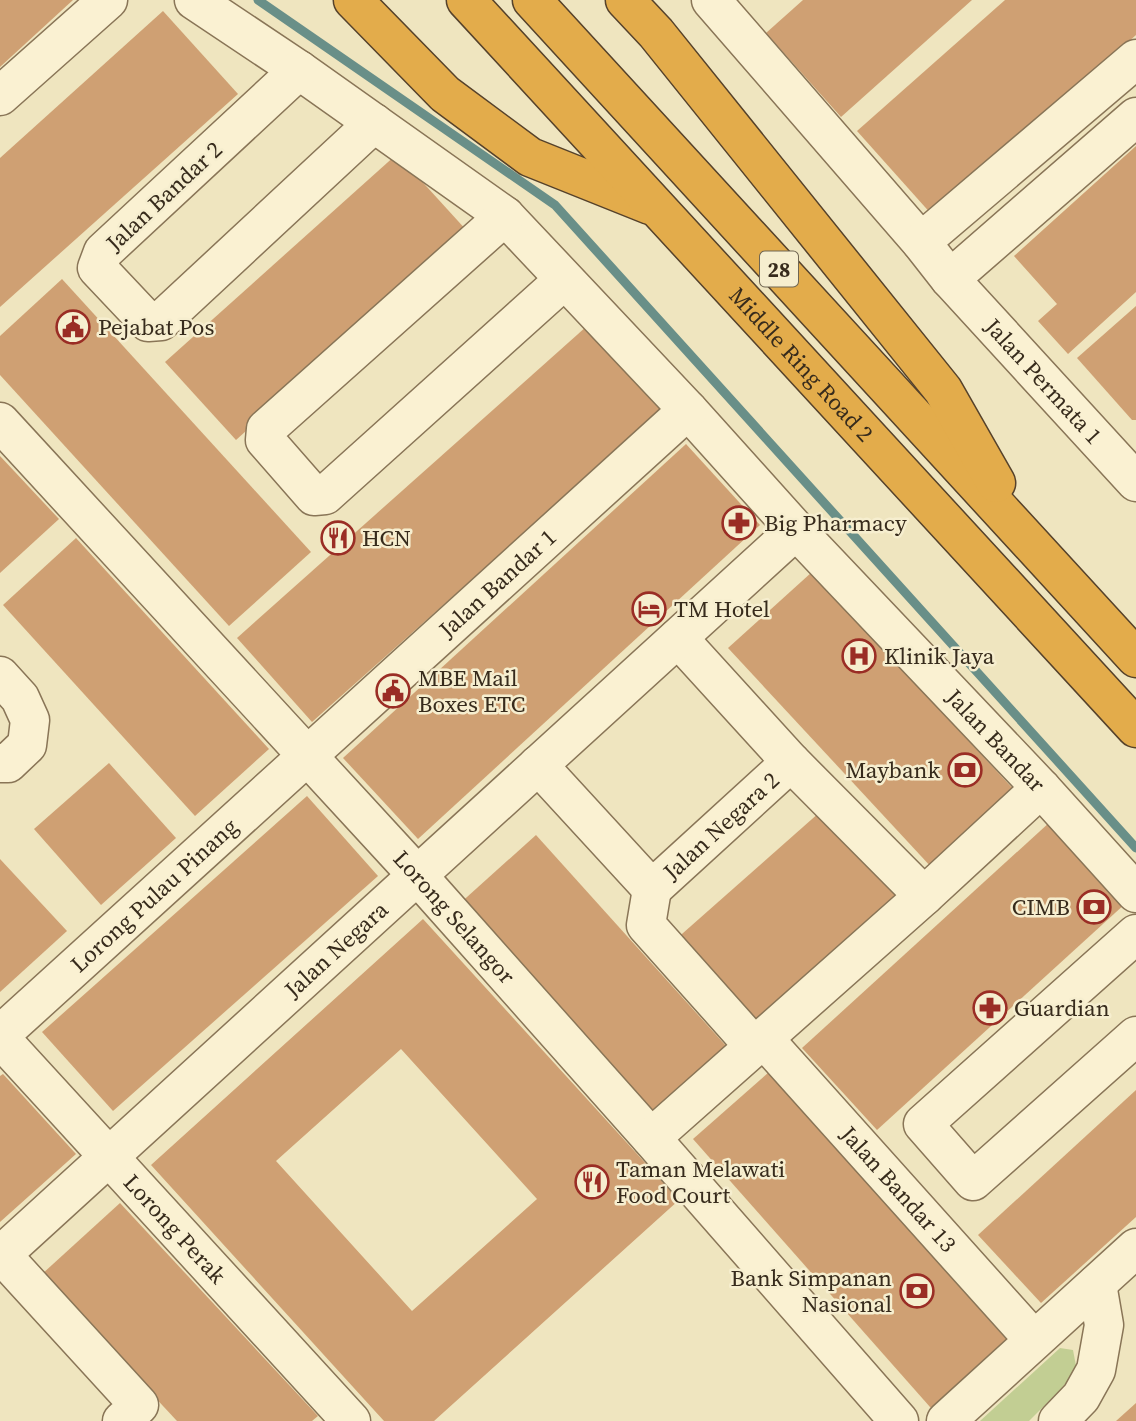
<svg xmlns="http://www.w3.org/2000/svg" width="1136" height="1421" viewBox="0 0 1136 1421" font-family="'Source Serif 4',serif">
<rect width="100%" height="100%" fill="#efe5bf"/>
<polygon fill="#c2ce93" points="1060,1348 1073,1350 1077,1371 1056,1394 1029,1421 980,1421"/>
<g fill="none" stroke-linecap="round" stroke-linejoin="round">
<polyline stroke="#698f88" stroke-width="9" points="258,0 555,205 1136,848"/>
</g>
<g fill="#cfa073" fill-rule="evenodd">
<polygon points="0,0 73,0 0,67"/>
<polygon points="803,0 972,0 841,117 766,33"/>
<polygon points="1005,0 1136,0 1136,35 933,216 857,131"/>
<polygon points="163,11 238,94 0,307 0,158"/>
<polygon points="1136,146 1136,292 1068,354 1038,321 1057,304 1014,256"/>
<polygon points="397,154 468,232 236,440 165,362"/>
<polygon points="62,279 311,552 229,626 0,375 0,336"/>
<polygon points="1136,306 1136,420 1132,420 1077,358"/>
<polygon points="587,326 662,410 312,722 237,638"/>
<polygon points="686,444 760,525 418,839 343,758"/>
<polygon points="0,456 59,519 0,573"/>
<polygon points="76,538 269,749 195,816 3,605"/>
<polygon points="812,572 1016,792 933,869 728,648"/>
<polygon points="109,763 176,838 101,905 34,829"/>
<polygon points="307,796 378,876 113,1111 42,1032"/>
<polygon points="829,804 906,891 751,1028 674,941"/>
<polygon points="1051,821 1126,903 877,1130 802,1048"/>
<polygon points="536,835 727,1047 647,1117 457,906"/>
<polygon points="0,859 67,931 0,992"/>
<path d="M423,919L679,1200L434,1421H384L151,1165ZM401,1049L537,1199L412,1311L276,1161Z"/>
<polygon points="769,1072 1015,1349 938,1416 693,1139"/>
<polygon points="3,1074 76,1154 0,1222 0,1076"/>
<polygon points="1136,1090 1136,1217 1041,1303 978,1235"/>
<polygon points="120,1203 318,1416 312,1421 177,1421 41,1275"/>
<polygon points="1136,1403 1136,1421 1116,1421"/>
</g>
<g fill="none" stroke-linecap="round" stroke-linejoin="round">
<defs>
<g id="minor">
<path id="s1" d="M194,0L299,70L505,216L688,410L796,530L1041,788L1136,893"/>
<path id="s2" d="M711,0L921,242L950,279L1136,482"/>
<polyline points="299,70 103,252 97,268 148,322 161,321 374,123"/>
<polyline points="0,96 108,0"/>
<polyline points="505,216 266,429 265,440 314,496 325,495 564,280"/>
<polyline points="921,242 1136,59"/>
<polyline points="950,279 1136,117"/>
<path id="s3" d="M0,422L417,875L651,1138L899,1421"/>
<polyline points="0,676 20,698 30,720 27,745 8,763 0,763"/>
<polyline points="791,762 924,896"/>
<path id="s4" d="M538,765L652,889L791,762L678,638"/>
<polyline points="652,889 646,925 754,1046"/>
<polyline points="1136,934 923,1124 973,1181 1136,1036"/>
<path id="s5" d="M0,1035L688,410"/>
<path id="s6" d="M0,1038L351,1421"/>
<path id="s7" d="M763,1038L1034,1340"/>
<polyline points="651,1138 924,896 1041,788"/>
<polyline points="1,1254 139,1405 122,1421"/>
<path id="s8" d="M0,1256L796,530"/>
<polyline points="946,1421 1136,1248"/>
<polyline points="1058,1421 1081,1397 1096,1370 1104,1325 1097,1284"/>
</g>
<g id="highway">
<polyline points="353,0 445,94 530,157 650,205"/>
<path id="s9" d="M466,0L1136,728"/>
<polyline points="532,0 1136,658"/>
<polyline points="625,0 656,33 943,390 996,483"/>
</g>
</defs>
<use href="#minor" stroke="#897557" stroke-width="41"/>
<use href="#highway" stroke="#56422b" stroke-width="41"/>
<use href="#minor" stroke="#faf1d2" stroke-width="38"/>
<use href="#highway" stroke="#e3ac4b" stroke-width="38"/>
</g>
<defs>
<symbol id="civic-ring" viewBox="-11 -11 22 22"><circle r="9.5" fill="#f6eecf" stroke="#9a2d25" stroke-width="1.5"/><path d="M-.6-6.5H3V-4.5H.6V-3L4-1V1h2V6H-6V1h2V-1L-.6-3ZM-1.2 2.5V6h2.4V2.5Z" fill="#9a2d25"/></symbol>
<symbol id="pharmacy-ring" viewBox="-11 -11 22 22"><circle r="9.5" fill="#f6eecf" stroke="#9a2d25" stroke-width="1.5"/><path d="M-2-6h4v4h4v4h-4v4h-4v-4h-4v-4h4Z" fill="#9a2d25"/></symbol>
<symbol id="restaurant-ring" viewBox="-11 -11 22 22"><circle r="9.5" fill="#f6eecf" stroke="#9a2d25" stroke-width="1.5"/><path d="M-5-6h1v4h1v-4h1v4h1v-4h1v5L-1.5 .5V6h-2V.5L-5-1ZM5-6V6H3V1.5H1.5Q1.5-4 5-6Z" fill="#9a2d25"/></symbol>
<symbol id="hotel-ring" viewBox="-11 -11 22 22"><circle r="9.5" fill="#f6eecf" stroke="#9a2d25" stroke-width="1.5"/><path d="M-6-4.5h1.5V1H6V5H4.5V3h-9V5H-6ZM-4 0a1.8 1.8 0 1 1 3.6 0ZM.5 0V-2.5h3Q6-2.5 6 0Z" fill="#9a2d25"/></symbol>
<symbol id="hospital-ring" viewBox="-11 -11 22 22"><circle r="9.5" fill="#f6eecf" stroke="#9a2d25" stroke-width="1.5"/><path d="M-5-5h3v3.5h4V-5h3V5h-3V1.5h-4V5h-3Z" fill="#9a2d25"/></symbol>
<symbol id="bank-ring" viewBox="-11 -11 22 22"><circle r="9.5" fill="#f6eecf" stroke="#9a2d25" stroke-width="1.5"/><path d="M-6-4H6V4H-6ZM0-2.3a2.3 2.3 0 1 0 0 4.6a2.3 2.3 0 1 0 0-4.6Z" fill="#9a2d25"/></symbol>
</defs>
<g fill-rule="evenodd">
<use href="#civic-ring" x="54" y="308" width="38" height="38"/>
<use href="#pharmacy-ring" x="720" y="504" width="38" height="38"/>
<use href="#restaurant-ring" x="319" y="519" width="38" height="38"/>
<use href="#hotel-ring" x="630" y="590" width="38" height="38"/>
<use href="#hospital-ring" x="840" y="637" width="38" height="38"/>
<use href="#civic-ring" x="374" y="672" width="38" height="38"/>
<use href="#bank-ring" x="946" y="751" width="38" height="38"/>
<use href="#bank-ring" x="1075" y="888" width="38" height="38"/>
<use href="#pharmacy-ring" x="971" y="989" width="38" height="38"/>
<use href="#restaurant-ring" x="573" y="1163" width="38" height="38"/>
<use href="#bank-ring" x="898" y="1272" width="38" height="38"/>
</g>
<g text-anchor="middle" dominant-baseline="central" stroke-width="5" stroke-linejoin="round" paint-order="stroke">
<rect fill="#f6eecf" stroke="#706652" stroke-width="2" x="760" y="251.5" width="38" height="35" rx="5"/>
<g font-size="21" font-weight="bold" fill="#372b1c">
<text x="779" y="269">28</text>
</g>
<g font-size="23" fill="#372b1c" stroke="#f6eecf">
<text transform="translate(164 196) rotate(-43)">Jalan Bandar 2</text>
<text stroke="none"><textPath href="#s9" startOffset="495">Middle Ring Road 2</textPath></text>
<text stroke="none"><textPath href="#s2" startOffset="506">Jalan Permata 1</textPath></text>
<text stroke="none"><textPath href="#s5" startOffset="672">Jalan Bandar 1</textPath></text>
<text stroke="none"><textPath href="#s1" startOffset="1097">Jalan Bandar</textPath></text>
<text stroke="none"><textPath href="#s4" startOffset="262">Jalan Negara 2</textPath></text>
<text stroke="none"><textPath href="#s5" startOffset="208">Lorong Pulau Pinang</textPath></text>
<text stroke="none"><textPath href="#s3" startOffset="672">Lorong Selangor</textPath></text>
<text stroke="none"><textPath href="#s8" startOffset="455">Jalan Negara</textPath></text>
<text stroke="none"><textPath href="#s7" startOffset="203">Jalan Bandar 13</textPath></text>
<text stroke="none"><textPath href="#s6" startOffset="259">Lorong Perak</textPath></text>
</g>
<g font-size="23" fill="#372b1c" stroke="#f6eecf" text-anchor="start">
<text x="98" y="327">Pejabat Pos</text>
<text x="764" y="523">Big Pharmacy</text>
<text x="362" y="538">HCN</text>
<text x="674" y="609">TM Hotel</text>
<text x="884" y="656">Klinik Jaya</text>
<text x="418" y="678">MBE Mail<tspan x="418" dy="26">Boxes ETC</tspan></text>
<text x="940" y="770" text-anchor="end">Maybank</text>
<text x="1070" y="907" text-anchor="end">CIMB</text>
<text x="1014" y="1008">Guardian</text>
<text x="616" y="1169">Taman Melawati<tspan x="616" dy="26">Food Court</tspan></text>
<text x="892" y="1278" text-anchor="end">Bank Simpanan<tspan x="892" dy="26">Nasional</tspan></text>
</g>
</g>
</svg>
